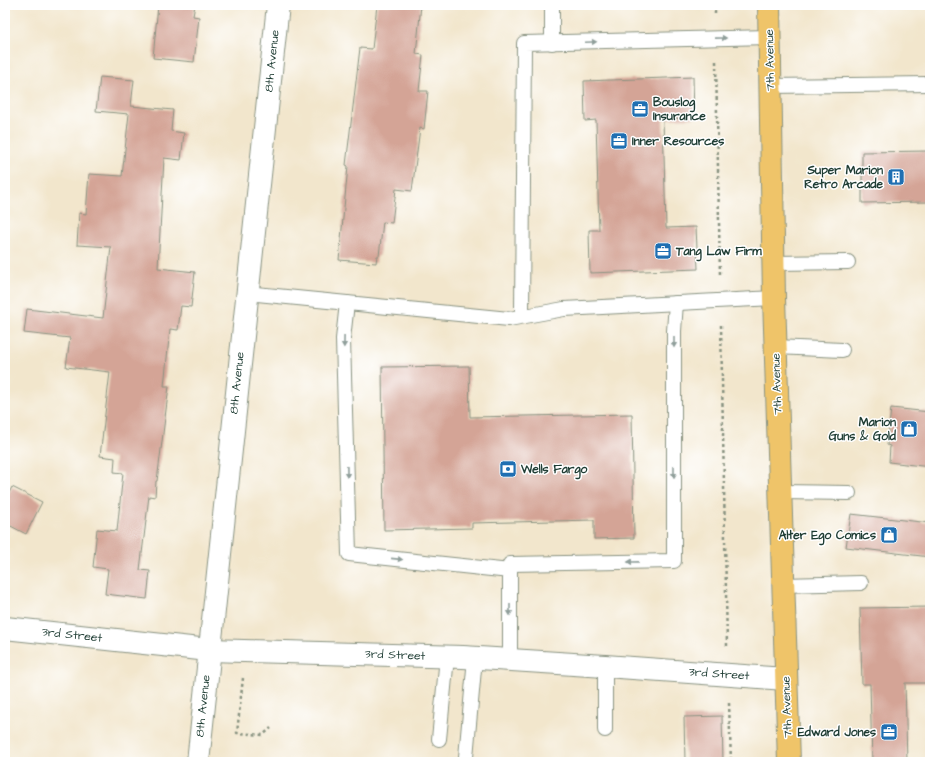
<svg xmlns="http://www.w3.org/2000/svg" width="935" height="767" viewBox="0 0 935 767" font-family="'Architects Daughter',sans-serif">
<rect width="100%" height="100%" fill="#fff"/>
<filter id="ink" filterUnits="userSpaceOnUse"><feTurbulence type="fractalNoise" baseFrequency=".025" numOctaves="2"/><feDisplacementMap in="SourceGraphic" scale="8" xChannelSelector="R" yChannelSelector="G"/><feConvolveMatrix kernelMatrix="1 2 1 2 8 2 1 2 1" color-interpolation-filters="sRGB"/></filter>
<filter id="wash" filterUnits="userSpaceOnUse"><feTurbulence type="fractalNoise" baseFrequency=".012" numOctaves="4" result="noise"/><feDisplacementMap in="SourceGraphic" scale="16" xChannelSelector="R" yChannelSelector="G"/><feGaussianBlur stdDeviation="0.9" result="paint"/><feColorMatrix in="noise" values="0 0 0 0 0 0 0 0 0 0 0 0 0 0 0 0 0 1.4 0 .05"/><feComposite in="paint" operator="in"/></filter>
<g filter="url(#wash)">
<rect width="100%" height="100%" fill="#f2e6cc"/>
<g id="blocks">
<g fill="#d4a496">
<polygon points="158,5 195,5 193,16 199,17 194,62 153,58"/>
<polygon points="377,5 421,5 416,54 423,55 419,91 428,91 424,129 420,128 412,191 396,189 392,223 383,222 379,256 377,256 376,263 339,260 348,166 346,165 360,48 372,49"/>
<polygon points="100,77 134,80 131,106 173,110 171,131 184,133 181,160 164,158 158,268 195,272 191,307 181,306 178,330 170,329 164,386 169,386 157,481 156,481 155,497 149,496 140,570 150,571 147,599 105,594 108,569 93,567 97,529 117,531 123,473 114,472 115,458 100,456 110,372 66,367 70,338 24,333 27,309 103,318 111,247 77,245 79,213 86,214 89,174 122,176 129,114 96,111"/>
<polygon points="693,77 694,118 663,119 666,228 696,227 698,269 590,273 589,230 599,230 596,120 585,121 584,81"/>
<polygon points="929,151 929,202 862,203 862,152"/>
<polygon points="469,366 470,417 632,414 634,538 594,539 594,520 472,523 472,528 384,530 382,367"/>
<polygon points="891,408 930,412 930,467 889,462 890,446 887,445"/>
<polygon points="12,487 42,502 26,534 5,523 5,501"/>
<polygon points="851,514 930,523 930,557 846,547"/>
<polygon points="930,607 930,683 905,683 907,762 872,762 870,684 862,684 860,608"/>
<polygon points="722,716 723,762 685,762 684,717"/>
</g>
</g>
</g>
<g filter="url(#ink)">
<use href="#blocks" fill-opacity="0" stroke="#889280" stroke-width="1"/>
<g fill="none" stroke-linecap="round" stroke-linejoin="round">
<defs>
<g id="lane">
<polyline points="552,5 552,43"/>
<polyline points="770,86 930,84"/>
<polyline points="774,263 848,262"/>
<polyline points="247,293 509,319 564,309 774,298"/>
<polyline points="347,303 343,339 349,554 510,571 510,660"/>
<polyline points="522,316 524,43 770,37"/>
<polyline points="776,347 842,350"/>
<polyline points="781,492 849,493"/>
<polyline points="510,564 674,561 674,331 676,303"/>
<polyline points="783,585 861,583"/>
<polyline points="605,730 605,666"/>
<polyline points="439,739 447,657"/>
<polyline points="467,762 466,757 475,658"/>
</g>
<g id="street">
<polyline points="5,628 209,650 463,657 605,666 786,679"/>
<polyline points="198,762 278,5"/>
</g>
<polyline id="primary" points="769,5 774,298 789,762"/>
</defs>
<use href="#lane" stroke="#889280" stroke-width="16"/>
<use href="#street" stroke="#889280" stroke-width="24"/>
<use href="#primary" stroke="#889280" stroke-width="24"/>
<g stroke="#889280" stroke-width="2.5" stroke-dasharray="3 3" stroke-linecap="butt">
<polyline points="715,5 715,14"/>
<polyline points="716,61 720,276"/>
<polyline points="721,325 727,646"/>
<polyline points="243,678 237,733 263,735 271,728"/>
<polyline points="729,703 731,762"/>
</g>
<use href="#lane" stroke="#fff" stroke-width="14"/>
<use href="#street" stroke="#fff" stroke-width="22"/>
<use href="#primary" stroke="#efc469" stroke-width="22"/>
</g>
<defs><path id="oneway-solid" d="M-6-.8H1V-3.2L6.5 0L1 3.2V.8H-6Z"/></defs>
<g fill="#8f9e9a">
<use href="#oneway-solid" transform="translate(721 38) rotate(-1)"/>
<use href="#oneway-solid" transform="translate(591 42) rotate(-2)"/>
<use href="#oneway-solid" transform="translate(344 342) rotate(91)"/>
<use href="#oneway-solid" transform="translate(674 342) rotate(90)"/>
<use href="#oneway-solid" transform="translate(347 472) rotate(89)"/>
<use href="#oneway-solid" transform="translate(674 472) rotate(90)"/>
<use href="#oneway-solid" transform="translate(397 559) rotate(6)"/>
<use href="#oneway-solid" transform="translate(633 562) rotate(179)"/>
<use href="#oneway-solid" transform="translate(510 610) rotate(90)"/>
</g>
</g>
<defs>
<symbol id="office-square" viewBox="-11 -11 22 22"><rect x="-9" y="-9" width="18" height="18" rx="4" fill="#1f6fb2" stroke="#fff"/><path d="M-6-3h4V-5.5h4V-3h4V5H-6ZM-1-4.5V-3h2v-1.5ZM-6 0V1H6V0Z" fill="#fff"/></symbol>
<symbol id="building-square" viewBox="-11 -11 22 22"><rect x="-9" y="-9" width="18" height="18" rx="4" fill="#1f6fb2" stroke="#fff"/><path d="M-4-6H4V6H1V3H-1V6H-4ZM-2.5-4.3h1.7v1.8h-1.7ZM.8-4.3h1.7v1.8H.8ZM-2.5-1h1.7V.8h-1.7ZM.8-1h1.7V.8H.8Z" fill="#fff"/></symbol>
<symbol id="shop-square" viewBox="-11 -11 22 22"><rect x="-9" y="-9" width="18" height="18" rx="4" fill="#1f6fb2" stroke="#fff"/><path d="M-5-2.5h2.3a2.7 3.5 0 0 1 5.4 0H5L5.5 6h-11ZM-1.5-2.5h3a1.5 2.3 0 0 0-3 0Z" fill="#fff"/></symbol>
<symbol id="bank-square" viewBox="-11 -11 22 22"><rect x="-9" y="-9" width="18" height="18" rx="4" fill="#1f6fb2" stroke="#fff"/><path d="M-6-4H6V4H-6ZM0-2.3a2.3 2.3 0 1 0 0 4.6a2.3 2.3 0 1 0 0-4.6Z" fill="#fff"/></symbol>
</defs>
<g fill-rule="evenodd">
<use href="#office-square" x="630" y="99" width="20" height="20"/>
<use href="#office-square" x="609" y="131" width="20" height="20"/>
<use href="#building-square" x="886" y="167" width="20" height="20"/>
<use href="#office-square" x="653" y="241" width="20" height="20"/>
<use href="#shop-square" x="899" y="419" width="20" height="20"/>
<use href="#bank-square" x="498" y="459" width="20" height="20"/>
<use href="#shop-square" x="879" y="525" width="20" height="20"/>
<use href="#office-square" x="879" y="722" width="20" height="20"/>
</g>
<g text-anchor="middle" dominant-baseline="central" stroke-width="3" stroke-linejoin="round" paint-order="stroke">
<g font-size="12" fill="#1f3d34" stroke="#fff">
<text transform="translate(770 60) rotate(-91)">7th Avenue</text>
<text transform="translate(272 61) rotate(-84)">8th Avenue</text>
<text transform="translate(237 383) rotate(-84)">8th Avenue</text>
<text transform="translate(777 384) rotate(-92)">7th Avenue</text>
<text transform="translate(72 635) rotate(6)">3rd Street</text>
<text transform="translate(395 655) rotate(2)">3rd Street</text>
<text transform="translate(719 674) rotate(4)">3rd Street</text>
<text transform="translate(203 706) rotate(-84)">8th Avenue</text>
<text transform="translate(787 707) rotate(-92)">7th Avenue</text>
</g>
<g font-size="12" font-weight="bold" fill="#1f3d34" stroke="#fff" text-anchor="start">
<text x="653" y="102">Bouslog<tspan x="653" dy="14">Insurance</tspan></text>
<text x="632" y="141">Inner Resources</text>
<text x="883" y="170" text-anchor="end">Super Marion<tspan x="883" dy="14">Retro Arcade</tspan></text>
<text x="676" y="251">Tang Law Firm</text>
<text x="896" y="422" text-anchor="end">Marion<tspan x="896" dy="14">Guns &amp; Gold</tspan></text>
<text x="521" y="469">Wells Fargo</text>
<text x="876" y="535" text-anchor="end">Alter Ego Comics</text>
<text x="876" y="732" text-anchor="end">Edward Jones</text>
</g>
</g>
<rect width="935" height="767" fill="none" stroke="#fff" stroke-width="20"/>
</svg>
